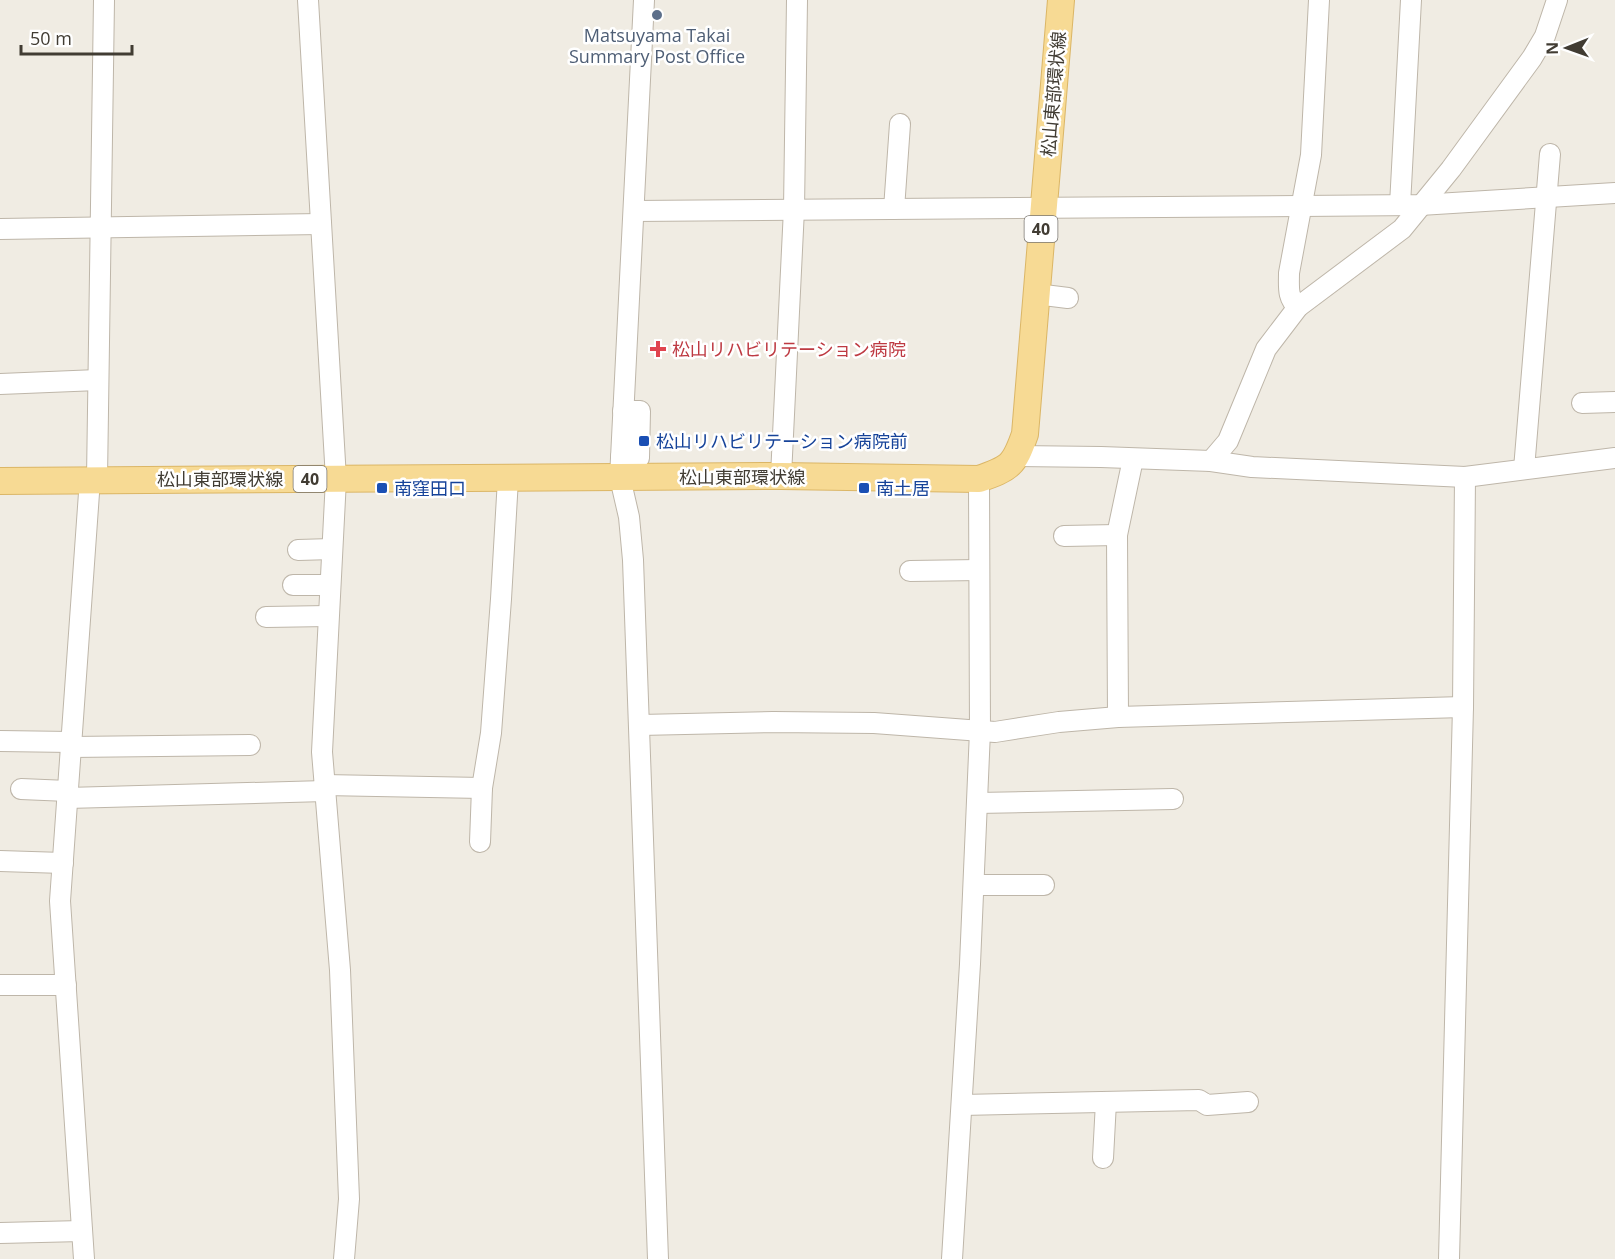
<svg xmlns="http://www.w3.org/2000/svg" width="1615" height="1259" viewBox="0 0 1615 1259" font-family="'Open Sans','Noto Sans JP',sans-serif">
<rect width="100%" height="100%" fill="#f0ece3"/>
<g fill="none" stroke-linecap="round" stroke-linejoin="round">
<defs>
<g id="minor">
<polyline points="308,0 336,479 322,752 340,970 349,1199 344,1259"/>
<polyline points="644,0 620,478 629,517 633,560 658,1259"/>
<polyline points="1400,205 1411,0"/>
<polyline points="894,209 900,124"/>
<polyline points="634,211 1420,205 1615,193"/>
<polyline points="0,229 321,224"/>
<polyline points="1036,294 1068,298"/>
<path d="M1298,307C1287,298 1289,287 1289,273L1311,155L1319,0"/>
<polyline points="0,384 98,380"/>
<polyline points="1582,403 1615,402"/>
<polyline points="1017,456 1101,457 1211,461 1252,467 1465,477 1615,458"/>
<polyline points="621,457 639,458 640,411 623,411"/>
<polyline points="1211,461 1228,441 1266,349 1298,307 1402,229 1451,169 1532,58 1545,36 1557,0"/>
<polyline points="1524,469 1550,154"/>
<polyline points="781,476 794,209 797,0"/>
<polyline points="97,479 104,0"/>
<polyline points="1064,536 1117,535"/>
<polyline points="298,550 332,549"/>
<polyline points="910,571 979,570"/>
<polyline points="293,585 330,585"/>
<polyline points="266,617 328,616"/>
<polyline points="1118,717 1117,535 1133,459"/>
<polyline points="640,725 773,722 874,723 995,732 1059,722 1118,717 1463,707"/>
<polyline points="0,741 71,742"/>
<polyline points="71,747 250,745"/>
<polyline points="324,785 482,788"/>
<polyline points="21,789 68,791"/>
<polyline points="67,798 325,791"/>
<polyline points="977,803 1173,799"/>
<polyline points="480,842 482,788 491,733 501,599 508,479"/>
<polyline points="0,861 63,863"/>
<polyline points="974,885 1044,885"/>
<polyline points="0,985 66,985"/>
<polyline points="962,1105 1199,1100 1207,1105 1248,1102"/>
<polyline points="1103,1158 1106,1102"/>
<polyline points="0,1233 82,1231"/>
<polyline points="84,1259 60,901 90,479"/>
<polyline points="952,1259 970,964 980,731 979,479"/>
<polyline points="1449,1259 1463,707 1465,477"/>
</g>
<path id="major" d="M0,481L781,476L979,479C1010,468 1014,466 1025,434L1061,0"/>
</defs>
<use href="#minor" stroke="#beb6a9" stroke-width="22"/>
<use href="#major" stroke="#dbb666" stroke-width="28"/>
<use href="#minor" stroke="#fff" stroke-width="20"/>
<use href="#major" stroke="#f7da94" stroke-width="26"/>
</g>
<circle fill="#5c6f8a" stroke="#fff" stroke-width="2" cx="657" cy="15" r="6"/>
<path fill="#e0444e" stroke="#fff" stroke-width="2" d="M655 340h6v6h6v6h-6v6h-6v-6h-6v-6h6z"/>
<g fill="#1a4fb4" stroke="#fff" stroke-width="2">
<rect x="638" y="435" width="12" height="12" rx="3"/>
<rect x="376" y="482" width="12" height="12" rx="3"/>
<rect x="858" y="482" width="12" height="12" rx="3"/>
</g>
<g text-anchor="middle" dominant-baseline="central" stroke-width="5" stroke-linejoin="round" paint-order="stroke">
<g fill="#fff" stroke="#7a7670" stroke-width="1.5">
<rect x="1024.5" y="216" width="33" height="26" rx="4.5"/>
<rect x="293.5" y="466" width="33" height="26" rx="4.5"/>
</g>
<g font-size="16" font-weight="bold" fill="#413c33">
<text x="1041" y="229">40</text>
<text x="310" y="479">40</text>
</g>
<g font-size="18" fill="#4e5e75" stroke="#fff">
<text x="657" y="35">Matsuyama Takai<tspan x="657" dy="21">Summary Post Office</tspan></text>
</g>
<g font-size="18" fill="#413c33" stroke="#fff">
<text transform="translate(1053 94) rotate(-85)">松山東部環状線</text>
<text x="742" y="477">松山東部環状線</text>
<text x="220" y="479">松山東部環状線</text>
</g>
<g font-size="18" fill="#be3a42" stroke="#fff" text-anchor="start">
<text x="672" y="349">松山リハビリテーション病院</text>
</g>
<g font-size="18" fill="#164399" stroke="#fff" text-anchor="start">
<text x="656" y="441">松山リハビリテーション病院前</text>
<text x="394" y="488">南窪田口</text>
<text x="876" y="488">南土居</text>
</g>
</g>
<g transform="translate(1567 48) rotate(269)" stroke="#ffffff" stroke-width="4.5" paint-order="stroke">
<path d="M0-4.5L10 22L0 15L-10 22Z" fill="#413c33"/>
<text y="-9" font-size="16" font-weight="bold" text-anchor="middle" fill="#413c33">N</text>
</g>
<path d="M21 45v9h111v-9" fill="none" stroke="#413c33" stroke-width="3"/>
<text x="30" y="45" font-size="18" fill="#413c33" stroke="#ffffff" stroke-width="4.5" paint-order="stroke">50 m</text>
</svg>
